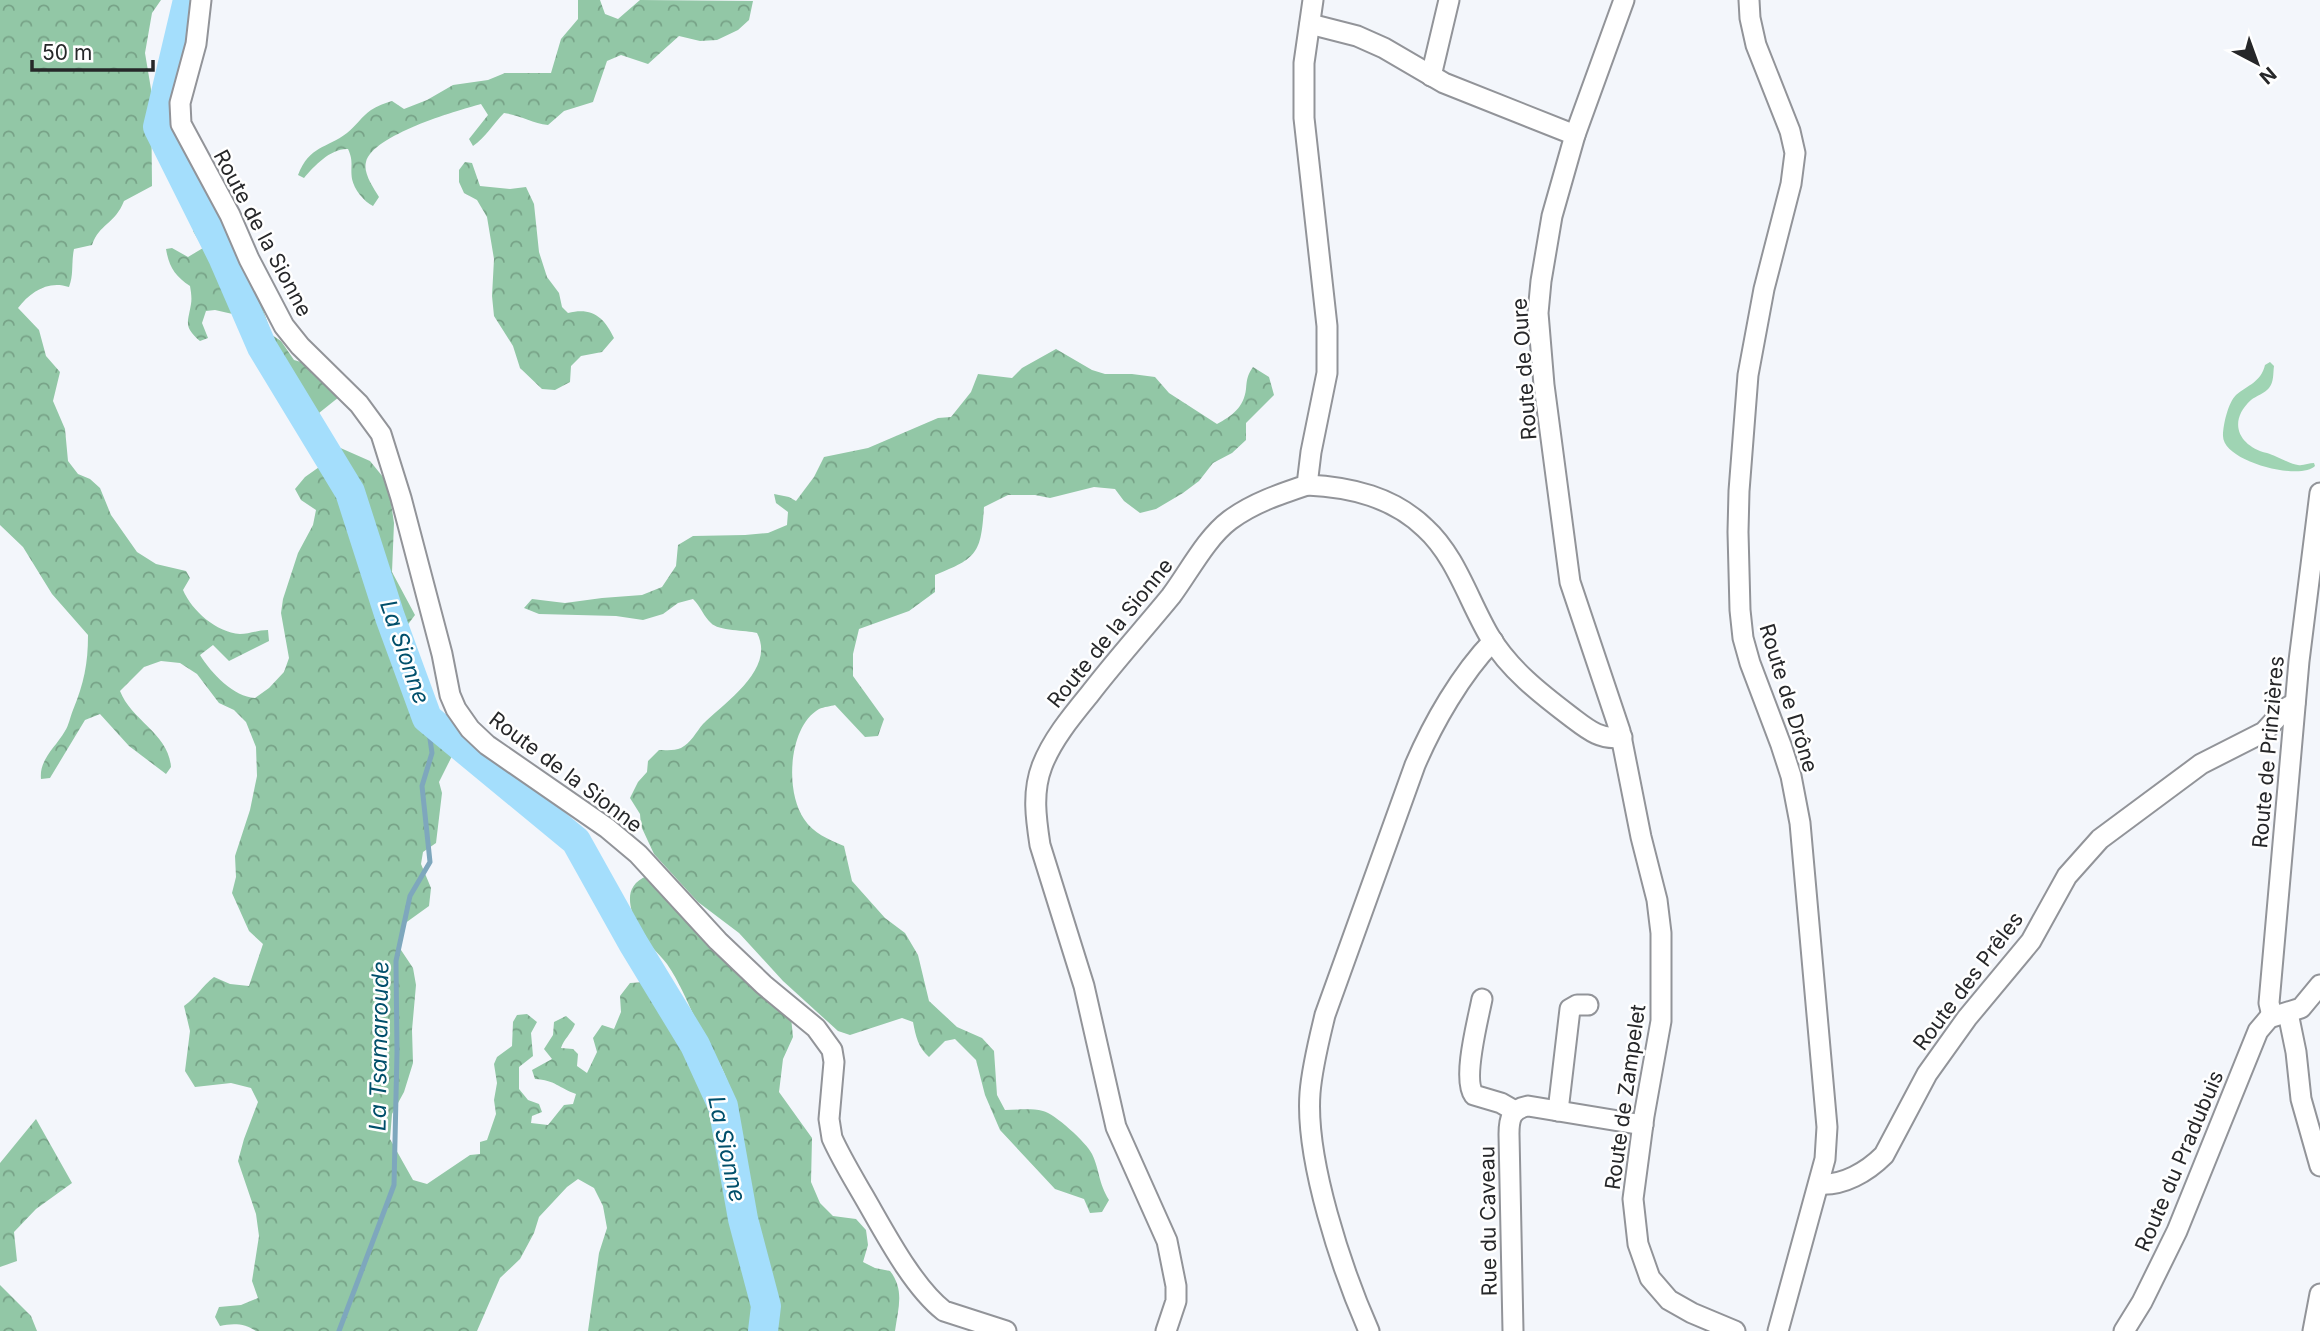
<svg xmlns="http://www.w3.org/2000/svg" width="2320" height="1331" viewBox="0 0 2320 1331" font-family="Inter,sans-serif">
<defs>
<pattern id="forest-crowns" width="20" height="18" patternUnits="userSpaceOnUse" patternTransform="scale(1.75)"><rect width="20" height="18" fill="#92c7a6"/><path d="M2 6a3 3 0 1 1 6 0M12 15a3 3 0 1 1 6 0" fill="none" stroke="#77a287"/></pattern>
</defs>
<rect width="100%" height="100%" fill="#f3f6fb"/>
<path fill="#9fd4b3" d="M2270,362L2274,366C2273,373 2274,382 2269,388C2265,393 2256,396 2251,400C2227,422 2239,446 2267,453C2276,456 2291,464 2298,465C2303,466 2309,463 2314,463L2315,466C2301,481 2223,462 2223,436C2223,425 2228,403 2236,395C2248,385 2261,382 2265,365Z"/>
<g fill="url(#forest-crowns)">
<path d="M0,0H161L152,13L145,53L151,89L152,186L124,201C115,224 99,224 92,245L74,249C71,264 74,274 69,287C48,280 30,292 18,308L39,330L46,356L60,372L53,401L65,429L68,461L78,474L90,479L100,488L111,515L137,552L156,564L186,571L190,578L183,590C192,611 216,632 240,634C249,634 258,630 268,630L269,641L229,661L213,645L200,655C211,673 234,697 255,698L269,688L284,672L289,658L281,613L283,599L298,553L313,525L316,510L301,500L295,489L305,477L322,465L320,455L271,378L255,349L242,331L237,315L215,310L206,311L202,323L208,338L200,341C183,326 188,323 191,304C192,298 191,292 190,286C175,276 169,267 166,249L172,248L188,257L203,248L193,231L195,219L204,220L220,258L227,266L244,273L254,285L272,335L281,341L294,360L318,367L339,397L319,413L336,446L370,461L383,477L389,489L394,523L392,572L415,615L403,631V680L409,701L417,708L425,721L454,752L439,782L442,793L436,843L423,852L421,864L431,888L429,906L404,924L401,936V950L413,968L416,985L412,1030L413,1063L404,1092L392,1114L390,1139L413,1180L427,1184L470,1155L480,1154V1142L487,1140L496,1114L494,1100L497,1083L494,1064L497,1057L512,1046L513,1022L517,1015L527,1014L537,1022L531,1033L533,1056L519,1067V1089L528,1100L539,1104L542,1112L532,1116L531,1123L548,1125L564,1105L573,1104L576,1094C559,1088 555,1080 535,1079L532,1070L552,1059L544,1049L553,1035L554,1022L566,1016L575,1024C571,1034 564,1039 561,1048L573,1049L578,1054L577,1066L587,1073L597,1052L593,1038L602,1025L614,1029L621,1012L620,996L630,983L645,982L657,994L693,1058L701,1067L711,1096L718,1102L731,1096C728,1074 715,1056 705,1037C691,1013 683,987 667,964C658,952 643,940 637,926C629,906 623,886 647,876L791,1017L793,1037L783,1059L779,1092L812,1138L811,1182L820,1203L833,1216L856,1219L866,1230L868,1245L863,1262L875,1268L890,1271C905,1290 898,1309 895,1331H588L599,1253L607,1228L603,1206L594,1188L578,1179L567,1187L539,1217L534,1233L520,1259L500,1278L477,1331H256C245,1323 232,1323 220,1326L215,1317L219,1307L241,1305L258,1298L252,1281L259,1236L256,1214L238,1161L244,1139L258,1102L251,1088L231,1083L195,1087L185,1071L190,1031L184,1006C196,998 202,986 214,977L230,984L249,986L263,944L249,931L232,893L236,877L235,856L250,810L257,776L256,747L246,722L234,710L219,703L197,674L180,663L161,661L144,667L120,691C131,720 169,734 171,767L166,774L129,746L100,714L85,720L50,778L41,779C39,759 56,747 65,731C69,725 70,717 73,710C84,683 88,664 88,635L52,594L23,547L0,525Z"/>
<path d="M578,0H600L605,14L618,19L640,0L753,1L749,20L738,30L717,40L700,41L679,36L648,64L621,55L607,61L593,102L564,111L548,125C532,123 520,115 504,113C493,124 485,138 473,146L469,139L488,115L481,104C455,111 373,135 366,162C363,173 373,187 379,197L373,206C364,202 354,189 352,179C350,166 354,162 348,149C331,148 314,166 304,178L298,175C310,145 326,149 347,133C356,126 362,116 371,110C377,106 385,103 392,101L404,109L427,100L453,85L488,80L505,73H551L561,39L578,19Z"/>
<path d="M465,162L472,163L480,186L510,189L526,187L534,204L539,252L547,277L559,293L562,307L568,313C592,307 604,317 614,338L602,352L581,356L571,366L570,382L555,390L542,389L520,368L513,346L494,316L492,296L494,259L487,217L477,200L464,193L459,182V170Z"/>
<path d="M1056,349L1092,370L1105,374H1132L1155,377L1169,393L1217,424C1232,416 1244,407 1246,389C1247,379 1247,376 1253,367L1269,377L1274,395L1246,423V440L1232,453L1213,463L1199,481L1183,493L1156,509L1140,513L1124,501L1115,489L1094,487L1050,498L1035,495H1008L984,507C981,553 978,558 935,575V592L909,611L859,629L853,654V676L884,719L878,736L865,737L835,705C831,706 824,707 819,709C788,727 785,792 804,819C814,834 828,839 844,846L852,881L885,918L905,933L918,955L929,1001L957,1027L982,1038L994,1051L997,1095L1005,1110C1017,1110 1030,1108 1043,1111C1054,1113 1087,1143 1092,1154C1100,1171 1098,1182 1109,1200L1102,1212L1090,1213L1084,1199L1055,1189L1000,1130L985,1095L976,1060L955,1039L945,1041L929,1057C918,1047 916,1037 913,1022L902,1018L850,1035L838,1031L783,981L739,933L698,902L686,889L654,854L641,826L640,814L630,798L638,782L647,772L648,761L659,750C665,750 675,751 681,748C691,743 696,732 703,724C725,702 776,669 757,633C746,630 718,631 711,623C704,617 701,607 693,599L678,603L663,614L643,620L616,616L539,614L524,608L532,599L565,603L602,598L642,595L662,587L676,566L678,545L693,536L745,535L768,533L787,525L788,512L776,503L774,494L789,497L796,501L814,477L824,457L868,448L938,418L951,417L971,392L978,374L1012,378L1022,368Z"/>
<polygon points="36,1119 72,1183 36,1209 14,1232 17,1261 0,1267 0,1163"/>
<polygon points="0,1285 31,1316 37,1331 0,1331"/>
</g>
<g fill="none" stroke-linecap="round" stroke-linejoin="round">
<polyline stroke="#7ea7bd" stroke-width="5" points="339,1331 394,1185 397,1052 396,961 410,896 430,862 422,786 432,753 427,718"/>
<polyline stroke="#a4defc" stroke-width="30" points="188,0 158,127 223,257 262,347 350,492 390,617 427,718 576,841 633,943 695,1045 723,1106 743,1219 766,1306 763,1331"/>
<defs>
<g id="minor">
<path d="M201,0L196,44L180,103L181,124L230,215L249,259L284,326L300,346L359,404L381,434L401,498L442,654L450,695L456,709L470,729L487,745L607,828L638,854L718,941L764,985L816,1028L832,1050L834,1062L829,1119L832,1138C841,1158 852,1176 863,1195C884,1231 912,1286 944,1311L1006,1331"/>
<polyline points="1624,0 1575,135 1552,216 1541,281 1538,313 1544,385 1570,582 1620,731 1641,837 1657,900 1661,933 1661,1021 1644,1116 1633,1199 1638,1244 1650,1278 1669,1300 1692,1313 1735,1331"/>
<polyline points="1749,0 1750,18 1756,45 1790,131 1795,153 1791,184 1764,289 1748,375 1739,491 1738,532 1740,610 1743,638 1750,663 1781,745 1791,776 1800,823 1827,1127 1825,1159 1778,1331"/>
<polyline points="1310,24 1357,36 1384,48 1444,83 1575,135"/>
<polyline points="1431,76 1449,0"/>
<path d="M1307,485C1351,487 1393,497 1425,528C1456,556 1469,602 1490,637C1509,669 1541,694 1570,716C1586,728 1600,741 1622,737"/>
<path d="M1482,999C1478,1020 1462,1079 1474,1095L1501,1103L1515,1111"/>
<polyline points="2288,1013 2296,1052 2301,1099 2320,1166"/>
<polyline points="2272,1016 2269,1003 2299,661 2320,493"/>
<polyline points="1558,1111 1570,1009 1577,1005 1588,1005"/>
<path d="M1819,1184C1843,1186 1867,1172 1884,1155L1927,1074L1967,1018L2031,941L2067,876L2100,839L2201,764L2264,732L2286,708L2295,703"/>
<path d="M1166,1331L1176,1301V1286L1167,1241L1116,1127L1084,986L1040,845C1036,819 1032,792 1042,766C1052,740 1071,717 1089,695C1115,661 1144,629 1171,596C1189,572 1206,538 1230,520C1253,503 1280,494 1307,485L1311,452L1327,373V326L1304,118V63L1313,0"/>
<path d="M1369,1331C1342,1270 1305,1160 1310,1093C1312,1067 1319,1040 1325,1015L1415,765C1433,723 1461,674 1493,641"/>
<path d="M1513,1331L1509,1134C1509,1119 1511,1109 1528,1106L1643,1125"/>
<polyline points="2124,1331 2142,1302 2177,1231 2258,1031 2269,1018 2301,1008 2320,985"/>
<polyline points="2313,1331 2320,1294"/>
</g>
</defs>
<use href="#minor" stroke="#929499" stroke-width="23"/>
<use href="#minor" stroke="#fff" stroke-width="19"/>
</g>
<g text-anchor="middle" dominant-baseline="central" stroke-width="5" stroke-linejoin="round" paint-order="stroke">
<g font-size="21" fill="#262729" stroke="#fff">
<text transform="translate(263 233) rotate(62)">Route de la Sionne</text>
<text transform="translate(1524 369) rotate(-94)">Route de Oure</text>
<text transform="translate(1110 633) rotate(-51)">Route de la Sionne</text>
<text transform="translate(1789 698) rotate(73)">Route de Drône</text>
<text transform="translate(2268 752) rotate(-85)">Route de Prinzières</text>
<text transform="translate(566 772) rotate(37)">Route de la Sionne</text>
<text transform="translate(1968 981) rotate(-53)">Route des Prêles</text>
<text transform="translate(1625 1097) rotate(-82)">Route de Zampelet</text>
<text transform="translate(2179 1161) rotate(-67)">Route du Pradubuis</text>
<text transform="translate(1488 1221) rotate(-91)">Rue du Caveau</text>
</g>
<g font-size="23" font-style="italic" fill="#004f6b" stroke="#fff">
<text transform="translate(405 652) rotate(71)">La Sionne</text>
<text transform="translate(379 1046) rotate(-89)">La Tsamaroude</text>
<text transform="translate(727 1149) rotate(78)">La Sionne</text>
</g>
</g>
<g transform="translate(2257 63) rotate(139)" stroke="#ffffff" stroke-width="5" paint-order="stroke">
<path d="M0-5L12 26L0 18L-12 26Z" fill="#262729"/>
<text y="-10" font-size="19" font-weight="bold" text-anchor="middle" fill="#262729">N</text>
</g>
<path d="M32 60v10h121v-10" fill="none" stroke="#262729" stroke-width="3.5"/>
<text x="42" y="60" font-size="21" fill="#262729" stroke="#ffffff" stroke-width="5" paint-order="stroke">50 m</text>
</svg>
